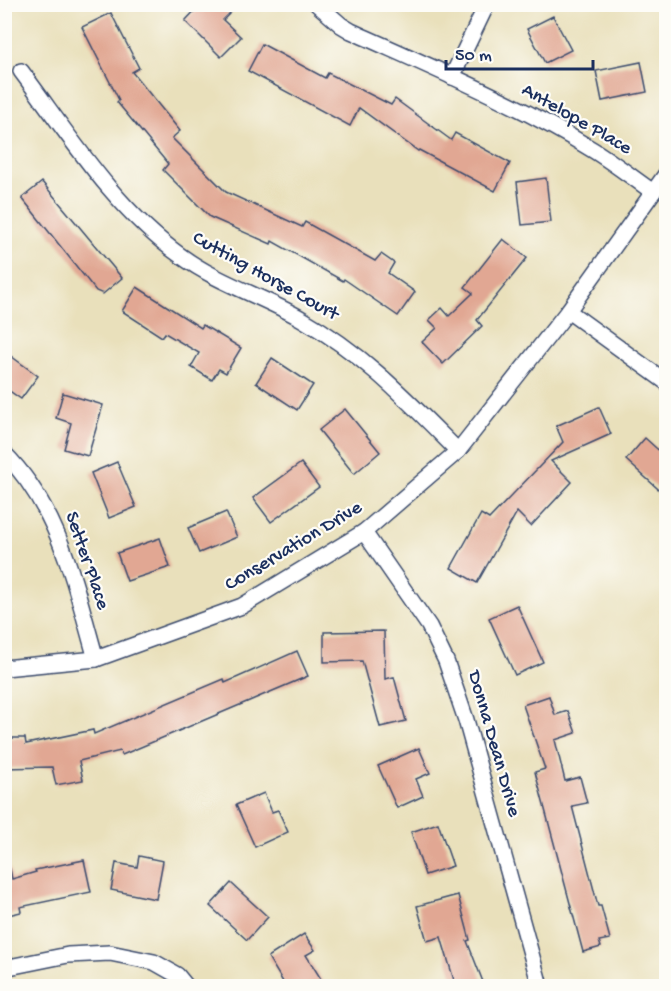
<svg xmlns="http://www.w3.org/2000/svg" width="671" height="991" viewBox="0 0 671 991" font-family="'Gochi Hand',sans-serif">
<rect width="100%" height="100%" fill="#fdfcf7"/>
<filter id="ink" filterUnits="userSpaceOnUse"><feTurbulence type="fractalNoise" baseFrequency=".0167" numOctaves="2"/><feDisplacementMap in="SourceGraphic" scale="12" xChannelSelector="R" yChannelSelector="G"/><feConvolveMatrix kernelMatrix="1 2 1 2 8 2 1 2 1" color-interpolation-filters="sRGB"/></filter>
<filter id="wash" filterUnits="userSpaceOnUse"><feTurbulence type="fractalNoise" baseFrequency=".008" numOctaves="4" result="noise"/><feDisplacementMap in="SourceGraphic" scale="24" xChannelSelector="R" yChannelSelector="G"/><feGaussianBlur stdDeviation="1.35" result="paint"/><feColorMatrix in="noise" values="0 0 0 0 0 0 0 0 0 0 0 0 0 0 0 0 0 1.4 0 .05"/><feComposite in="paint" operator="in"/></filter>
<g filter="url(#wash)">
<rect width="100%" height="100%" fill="#e9e0bb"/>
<g id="blocks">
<g fill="#e1a793">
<polygon points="201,4 239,4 223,20 241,37 221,57 185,21"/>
<polygon points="111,13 139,68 132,72 180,131 172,138 226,192 302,227 305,222 375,261 381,254 394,263 388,273 415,292 398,316 344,279 343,281 272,241 271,244 210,217 163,170 168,164 117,102 119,100 82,27"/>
<polygon points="553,16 571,50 545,63 527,29"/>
<polygon points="262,44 325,78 328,73 391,105 395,99 451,140 455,133 510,163 495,191 419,150 418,151 359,108 350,126 248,71"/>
<polygon points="641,62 647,92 602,101 596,71"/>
<polygon points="546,178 551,222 522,225 517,182"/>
<polygon points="42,182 122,278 103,294 96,291 22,198"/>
<polygon points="503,239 527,258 477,320 482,326 443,364 422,342 437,328 429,320 442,308 449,316 473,293 465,287"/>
<polygon points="137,287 201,328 203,325 241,348 226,373 219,369 212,380 191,367 199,353 165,333 162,337 122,311"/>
<polygon points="4,351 38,376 21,399 4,387"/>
<polygon points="272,358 313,385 297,410 256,383"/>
<polygon points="63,393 103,405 88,456 64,449 71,423 56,418"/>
<polygon points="599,407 611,434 551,461 572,482 531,526 517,512 477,583 451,568 481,514 489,519 563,442 556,426"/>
<polygon points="345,409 380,452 354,474 319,430"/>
<polygon points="645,438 666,457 666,496 626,460"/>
<polygon points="117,462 136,507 109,518 91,473"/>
<polygon points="301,463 319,487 271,522 253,498"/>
<polygon points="226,512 237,537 199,553 188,528"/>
<polygon points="160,538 170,567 127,581 117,553"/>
<polygon points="517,605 543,662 515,675 489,618"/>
<polygon points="384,631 385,679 394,677 406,721 380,727 362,661 324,662 324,632"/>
<polygon points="297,651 308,676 122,755 120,751 79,761 83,780 56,785 52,767 4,768 4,738 25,738 26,744 93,730 94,734 224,679 225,683"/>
<polygon points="549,696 555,715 568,711 576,733 555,740 565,781 580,777 587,803 572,806 598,906 601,906 610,939 599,941 601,947 583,952 535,772 545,769 523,705"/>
<polygon points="419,748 430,773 416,779 423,796 397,808 378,766"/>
<polygon points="264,793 272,812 278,810 288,832 255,847 236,805"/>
<polygon points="438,823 453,866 425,875 411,832"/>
<polygon points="139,856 163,861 156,899 111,890 116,863 137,867"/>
<polygon points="84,860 91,892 20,907 21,912 4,916 4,870 10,869 12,879 36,872 35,870"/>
<polygon points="231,883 268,917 247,940 210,906"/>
<polygon points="458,895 470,940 467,941 485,987 456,987 441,937 427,941 417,906"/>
<polygon points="304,934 315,950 306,955 326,987 286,987 268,957"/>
</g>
</g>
</g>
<g filter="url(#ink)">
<use href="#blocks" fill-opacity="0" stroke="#3a4a6c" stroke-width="1.5"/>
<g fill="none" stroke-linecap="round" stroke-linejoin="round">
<defs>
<g id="street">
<path d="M317,4L341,25L351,31C433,68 517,103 593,150C614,163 633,178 653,192"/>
<path d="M21,71C69,135 115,209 181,256C218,283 262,296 302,319C365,355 407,400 458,451"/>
<polyline points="452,77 487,4"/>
<polyline points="568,311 666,382"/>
<path d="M4,453C60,509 75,586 96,659"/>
<polyline points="364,532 429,626 446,661 466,720 540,986"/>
<polyline points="4,668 96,659 242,606 364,532 458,451 568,311 666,174"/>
<polyline points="4,968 68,955 110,953 154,962 177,975 186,986"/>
</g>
</defs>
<use href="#street" stroke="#3a4a6c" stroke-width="18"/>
<use href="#street" stroke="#fff" stroke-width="15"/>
</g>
</g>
<g text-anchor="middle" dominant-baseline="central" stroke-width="4.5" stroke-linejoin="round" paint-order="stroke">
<g font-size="20" fill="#1b2f5e" stroke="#fdfcf7">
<text transform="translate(576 120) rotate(30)">Antelope Place</text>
<text transform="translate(265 277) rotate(29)">Cutting Horse Court</text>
<text transform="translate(294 547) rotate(-31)">Conservation Drive</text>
<text transform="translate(86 561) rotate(71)">Setter Place</text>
<text transform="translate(493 744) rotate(74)">Donna Dean Drive</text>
</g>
</g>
<rect width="671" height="991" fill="none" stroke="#fdfcf7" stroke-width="24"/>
<path d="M446 60v9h147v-9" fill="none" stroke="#1b2f5e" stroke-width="3"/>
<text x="455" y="60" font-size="18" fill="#1b2f5e" stroke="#fdfcf7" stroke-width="4.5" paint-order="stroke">50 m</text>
</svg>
